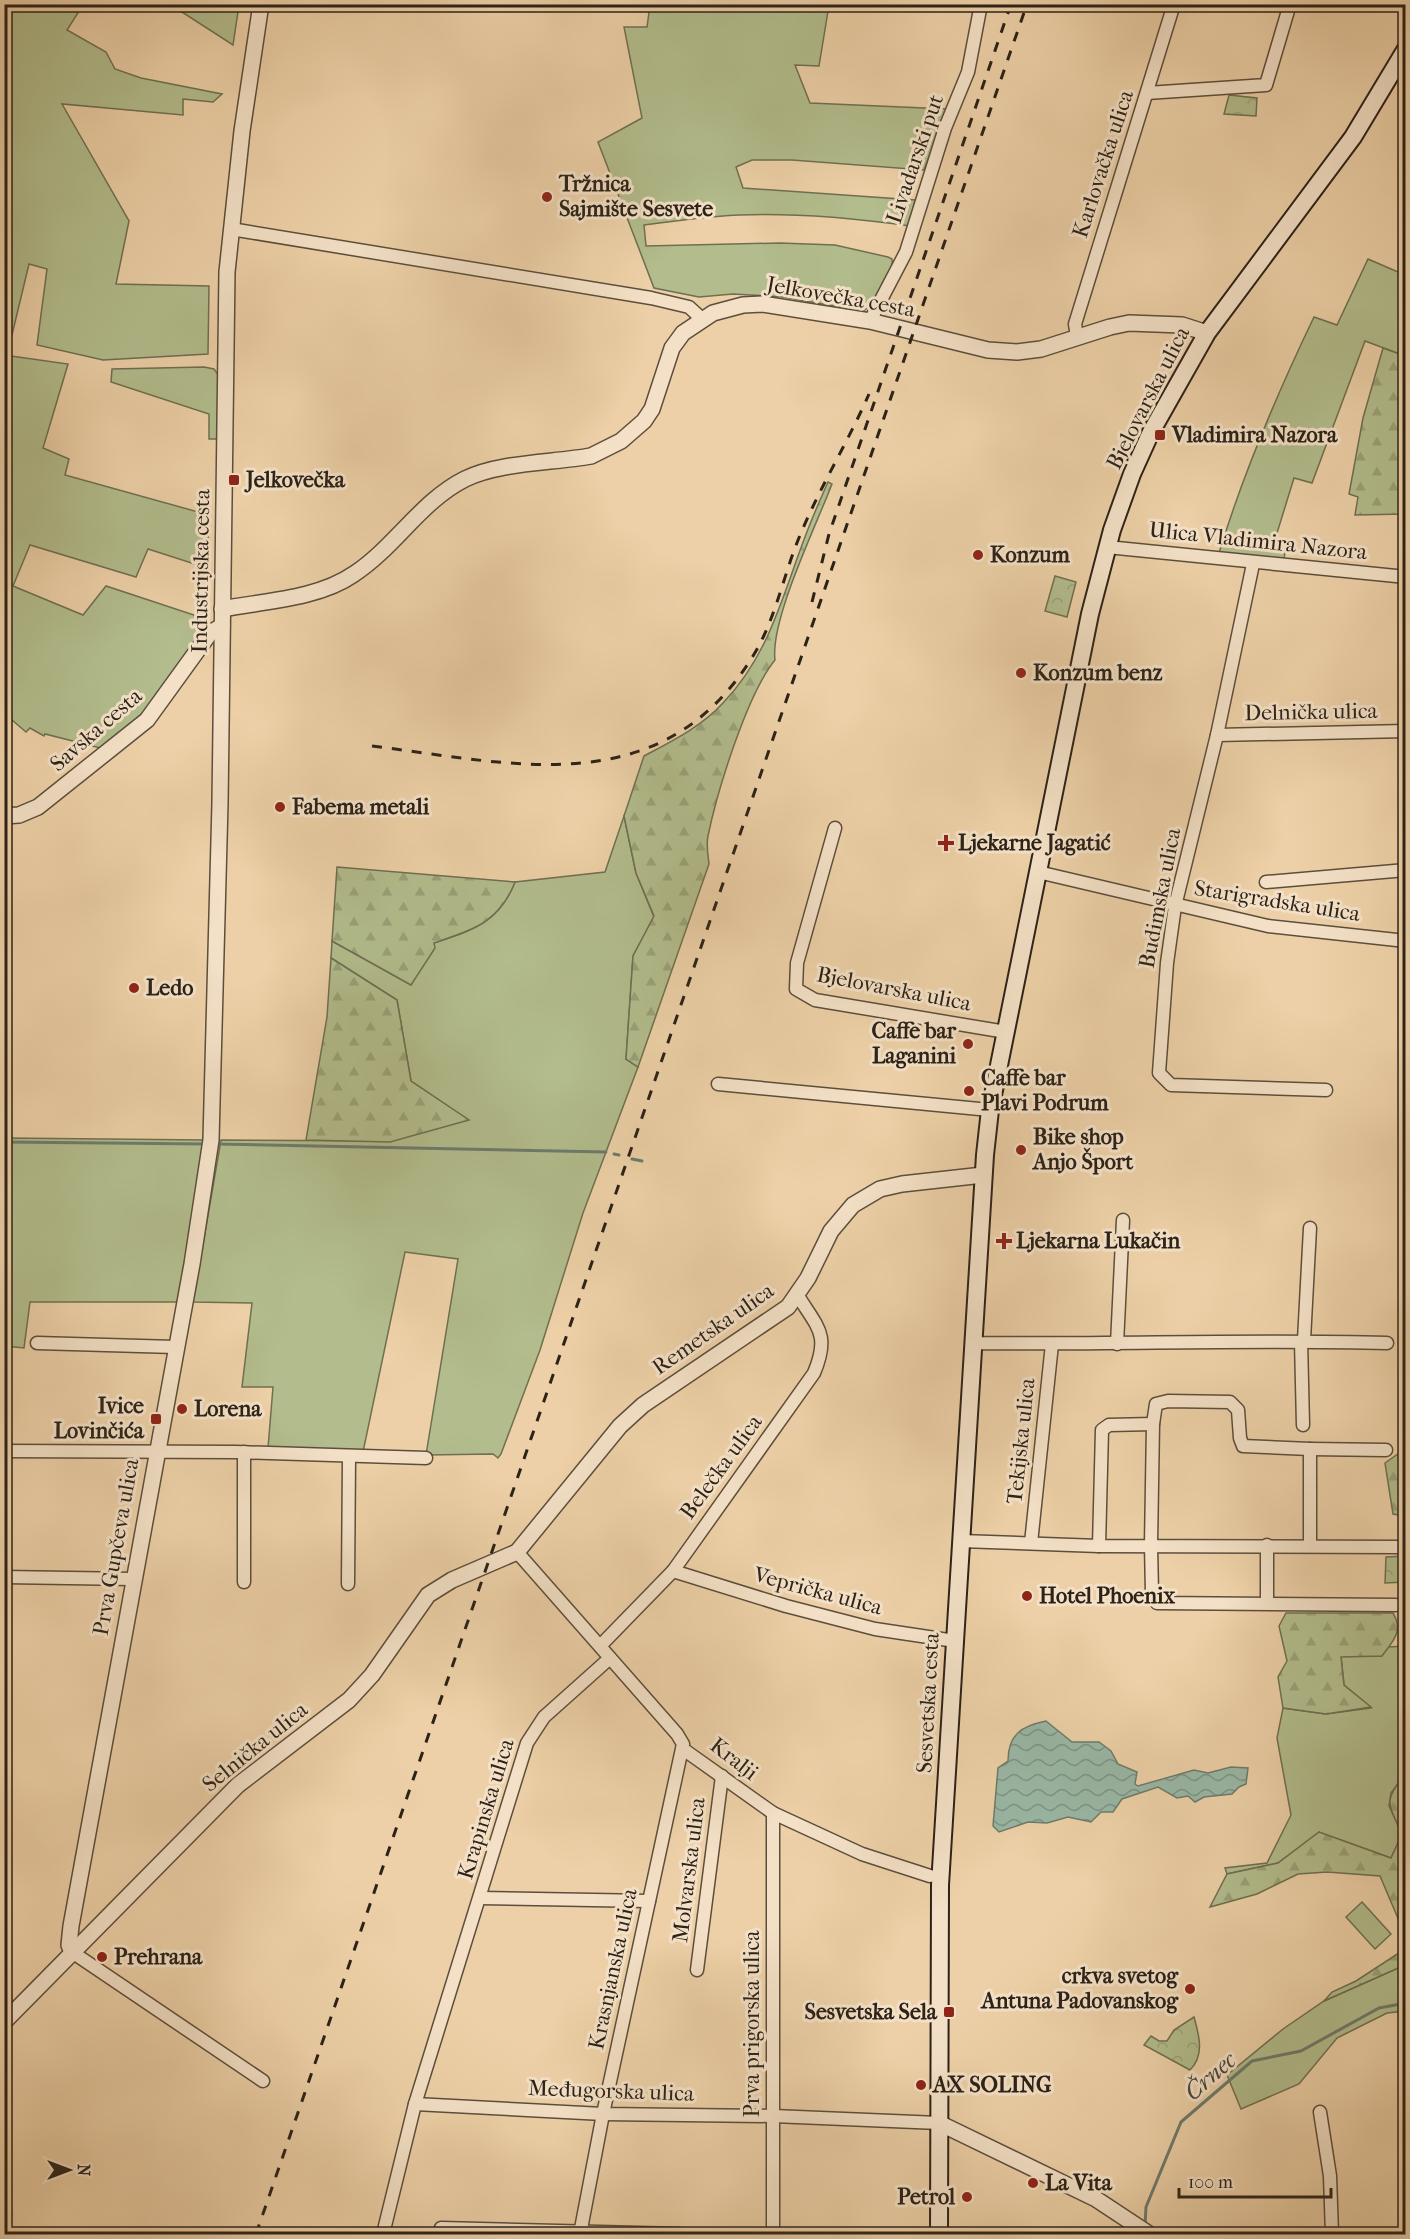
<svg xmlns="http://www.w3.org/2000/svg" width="1410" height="2239" viewBox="0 0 1410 2239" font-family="'IM FELL French Canon',serif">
<defs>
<pattern id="forest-firs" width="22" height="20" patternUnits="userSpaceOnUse" patternTransform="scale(1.5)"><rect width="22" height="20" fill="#b2bc8c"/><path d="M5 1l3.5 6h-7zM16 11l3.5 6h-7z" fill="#99a178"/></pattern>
<pattern id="park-crowns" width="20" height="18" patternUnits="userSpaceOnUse" patternTransform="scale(1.5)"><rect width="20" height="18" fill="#b2bc8c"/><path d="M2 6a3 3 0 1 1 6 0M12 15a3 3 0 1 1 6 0" fill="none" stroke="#99a178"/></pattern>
<pattern id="water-waves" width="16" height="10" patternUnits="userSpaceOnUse" patternTransform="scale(1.5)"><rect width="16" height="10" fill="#99b7a5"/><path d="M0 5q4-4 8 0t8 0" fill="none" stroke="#7d9485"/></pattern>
</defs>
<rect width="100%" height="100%" fill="#edd0a7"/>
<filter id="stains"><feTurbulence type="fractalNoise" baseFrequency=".00333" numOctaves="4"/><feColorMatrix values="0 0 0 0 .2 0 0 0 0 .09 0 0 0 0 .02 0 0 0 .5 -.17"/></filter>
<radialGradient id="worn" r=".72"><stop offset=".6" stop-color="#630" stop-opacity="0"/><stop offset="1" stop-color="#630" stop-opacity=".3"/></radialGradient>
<g fill="#b2bc8c" stroke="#6f6f52" stroke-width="1.5">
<polygon points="4,5 83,5 67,30 106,52 115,69 141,78 222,94 213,102 183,99 183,115 62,104 129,221 116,284 209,286 208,354 103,360 37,345 47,269 29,264 11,339 5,337"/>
<polygon points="171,5 239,5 233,45"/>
<path d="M650,5H829L819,66L795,65L810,103L947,109L924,170L792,160H752L736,167L743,188L915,200L910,226C853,218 797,213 740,215C708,216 676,221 644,225L646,246L780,243L835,245L888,257L892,259C894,277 879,303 863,311L783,297L733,294L699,297L654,288L598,142L642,118L624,27H647Z"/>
<path d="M1368,259L1405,275V356L1365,341L1312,483L1294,478L1273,546L1285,552L1284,559L1219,553C1244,471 1277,394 1314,317L1337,325Z"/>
<polygon points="4,355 68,364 43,448 69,459 65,475 209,515 207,568 148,549 136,577 30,545 13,586 83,615 106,586 203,618 201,633 143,716 100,748 45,734 44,736 30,728 26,732 5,714"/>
<polygon points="204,367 214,369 219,376 217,439 209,439 209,414 111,382 112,369"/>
<path d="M624,816L636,873L654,917L633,956L626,1059L638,1067L583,1213L540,1350L501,1454L498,1458L493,1454L426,1455L458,1259L405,1252L363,1452L268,1448L273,1387H242L252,1303L193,1302L221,1140L390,1141L468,1120L411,1081L397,1000L331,958L332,941L411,985L434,943C473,930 499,923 515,882L605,872Z"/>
<polygon points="4,1138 206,1140 179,1302 30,1302 24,1348 5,1346"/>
<polygon points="1405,1646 1405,1774 1391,1793 1389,1806 1402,1834 1391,1858 1319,1832 1278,1863 1227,1874 1225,1868 1267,1863 1291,1815 1277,1738 1283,1708 1326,1714 1371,1708 1344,1685 1341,1656 1381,1656 1388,1647"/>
<polygon points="1362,1902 1391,1934 1375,1949 1346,1917"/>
<polygon points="1405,1965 1405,2011 1387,2013 1337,2038 1299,2084 1241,2109 1227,2075 1283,2029 1324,2001"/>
</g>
<g fill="url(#forest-firs)" stroke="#6f6f52" stroke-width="1.5">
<polygon points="1383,348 1405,356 1405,514 1355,515 1358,497 1349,494 1363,418"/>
<path d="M828,482L832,484C816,526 770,620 775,660C747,694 717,792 708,836C706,845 708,855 709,864L638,1067L626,1059L633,956L654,916L636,873L624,816L644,756C672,741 701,727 723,703C769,655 782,597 805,537C812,518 820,500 828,482Z"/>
<path d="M337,867L515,882C499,923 473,929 434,943L435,948L411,985L332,941Z"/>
<polygon points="331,958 397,1000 411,1081 469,1120 390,1142 306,1140 327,1017"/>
<polygon points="1405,1449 1405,1516 1393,1514 1385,1463"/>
<path d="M1286,1613H1393C1404,1631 1393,1641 1382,1656L1341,1657L1344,1685L1371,1707L1326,1714L1283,1708L1278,1677L1287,1661L1279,1626Z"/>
<path d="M1405,1774V1935L1380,1876L1327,1872L1298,1874L1257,1894L1210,1907L1227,1874L1278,1863L1319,1832L1391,1858L1402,1834C1388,1802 1383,1802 1405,1774Z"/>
<polygon points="1405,1949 1405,1965 1324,2001 1332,1992 1356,1981"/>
</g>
<g fill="url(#park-crowns)" stroke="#6f6f52" stroke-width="1.5">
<polygon points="1229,95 1257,98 1256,116 1224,114"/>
<polygon points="1055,576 1076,582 1067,617 1045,611"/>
<polygon points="1405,1556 1405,1582 1385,1583 1386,1557"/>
<path d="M1194,2017C1199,2035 1205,2055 1190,2070L1144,2045L1151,2036L1159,2041H1167L1174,2030Z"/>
</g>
<path fill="url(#water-waves)" stroke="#6d7b6d" stroke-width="1.5" d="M1046,1721L1072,1742H1099L1111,1751L1118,1764L1137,1772L1135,1784L1138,1786L1194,1770L1208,1773L1231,1767L1248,1768L1246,1784L1239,1787L1232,1794L1204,1797L1195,1802L1188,1796L1177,1798L1158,1787L1122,1799L1113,1812H1101L1091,1822L1068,1817L1047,1823L1028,1822L999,1832L993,1826L998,1768L1008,1761C1008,1734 1022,1726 1046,1721Z"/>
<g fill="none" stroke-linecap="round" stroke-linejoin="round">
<g stroke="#6d7b6d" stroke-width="3">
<polyline points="4,1142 205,1144"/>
<polyline points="215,1144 606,1152"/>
<polyline points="614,1154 619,1155"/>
<polyline points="632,1159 642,1161"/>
<polyline points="1145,2226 1146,2207 1181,2122 1252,2061 1301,2051 1379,2008 1406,2003"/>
</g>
<defs>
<g id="minor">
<polyline points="1147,93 1266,85 1290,4"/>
<polyline points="231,229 651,298 689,307 702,319"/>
<polyline points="870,321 906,252 945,128 968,72 981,4"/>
<polyline points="1077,337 1075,324 1174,4"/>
<polyline points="1107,547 1406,577"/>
<polyline points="1253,564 1217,735 1175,906 1167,963 1159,1073 1171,1085 1326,1090"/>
<polyline points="1217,735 1406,731"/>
<polyline points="835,828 797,963 796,989 815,1000 1006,1032"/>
<polyline points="1038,872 1268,926 1406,941"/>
<polyline points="1266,882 1406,870"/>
<polyline points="718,1084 990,1110"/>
<polyline points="1304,1340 1310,1228"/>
<polyline points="1301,1341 1303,1425"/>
<polyline points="37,1343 175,1347"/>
<path d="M973,1343C1111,1345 1249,1339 1387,1343"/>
<polyline points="1117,1344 1123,1220"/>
<polyline points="1310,1449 1386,1450"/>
<polyline points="4,1451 236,1452 426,1458"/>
<polyline points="961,1541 1099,1546 1400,1547"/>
<polyline points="1031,1543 1052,1344"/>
<polyline points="1267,1545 1267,1603"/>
<polyline points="1310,1545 1310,1449 1243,1446 1240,1438 1238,1410 1230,1402 1168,1401 1156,1404 1153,1424 1151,1545 1152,1593 1157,1603 1396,1605"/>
<polyline points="1099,1546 1102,1430 1109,1425 1153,1424"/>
<polyline points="517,1552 677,1734 683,1744 603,2114 580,2234"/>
<polyline points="673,1571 786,1606 875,1629 955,1641"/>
<polyline points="4,1577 133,1579"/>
<polyline points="244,1582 244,1452"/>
<polyline points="348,1584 349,1457"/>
<path d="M600,1646L673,1571L814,1373C830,1335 818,1328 798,1296"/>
<polyline points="683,1749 773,1813 862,1854 930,1876"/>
<polyline points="773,1813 773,2234"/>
<polyline points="480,1898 649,1901"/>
<polyline points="72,1952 263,2081"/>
<polyline points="697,1970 722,1776"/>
<polyline points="415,2104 603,2114 773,2116 939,2123"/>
<polyline points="1320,2112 1330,2176 1332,2234"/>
<polyline points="4,2215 5,2213"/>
<polyline points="441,2228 680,2234"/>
<polyline points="383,2234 415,2104 527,1743 544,1717 610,1658"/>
</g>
<g id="tertiary">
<path d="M222,609C264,601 318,599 354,574C395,547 421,501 465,479C500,462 552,463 591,456L621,441L644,421L652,409L672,348L683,333L713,313L743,305L762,304L870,321L988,350L1017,352L1041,349L1110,327L1129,323L1182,325L1207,333"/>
<polyline points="4,816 19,815 38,807 147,720 210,633 222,626"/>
<polyline points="72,1952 69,1945 71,1926 192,1264 211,1140 220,803 227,272 242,131 261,4"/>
<polyline points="4,2022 238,1785 349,1700 372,1675 428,1595 452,1580 517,1552 620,1426 643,1405 788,1307 808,1278 831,1231 853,1205 880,1189 902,1184 983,1175"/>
<polyline points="939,2123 1096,2199 1149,2234"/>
</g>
<polyline id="secondary" points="939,2234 940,1885 985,1155 990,1110 1090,614 1112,530 1132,474 1151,432 1207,333 1353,137 1406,49"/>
</defs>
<use href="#minor" stroke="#5c4e3c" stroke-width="15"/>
<use href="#tertiary" stroke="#5c4e3c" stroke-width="18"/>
<use href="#secondary" stroke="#2c2218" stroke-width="20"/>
<use href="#minor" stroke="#f3e0c6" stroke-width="12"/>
<use href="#tertiary" stroke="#f3e0c6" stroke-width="15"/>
<use href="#secondary" stroke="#f3e0c6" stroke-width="16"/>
<g stroke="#2c2218" stroke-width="3" stroke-dasharray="10 10" stroke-linecap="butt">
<polyline points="812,602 829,534 1011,4"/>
<path d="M372,746C516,764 662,803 753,656C776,619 784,572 801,533C821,485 848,442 869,394"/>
<polyline points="256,2234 1027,4"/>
</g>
</g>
<g fill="#8f2418" stroke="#f3e0c6" stroke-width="2">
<circle cx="547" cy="197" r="6"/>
<rect x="1154" y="429" width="12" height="12" rx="3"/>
<rect x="228" y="474" width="12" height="12" rx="3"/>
<circle cx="978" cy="555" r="6"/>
<circle cx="1021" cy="673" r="6"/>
<circle cx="280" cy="807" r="6"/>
<path d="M943 834h6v6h6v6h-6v6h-6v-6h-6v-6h6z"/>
<circle cx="134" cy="988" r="6"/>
<circle cx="968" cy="1044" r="6"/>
<circle cx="969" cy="1091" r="6"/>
<circle cx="1021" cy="1150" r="6"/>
<path d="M1001 1232h6v6h6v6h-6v6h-6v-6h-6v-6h6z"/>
<circle cx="182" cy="1409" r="6"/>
<rect x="150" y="1413" width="12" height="12" rx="3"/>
<circle cx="1027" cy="1596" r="6"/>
<circle cx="102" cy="1957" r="6"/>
<circle cx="1190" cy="1989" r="6"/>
<rect x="943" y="2006" width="12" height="12" rx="3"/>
<circle cx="921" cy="2085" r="6"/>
<circle cx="1033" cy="2183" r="6"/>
<circle cx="967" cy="2197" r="6"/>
</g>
<g text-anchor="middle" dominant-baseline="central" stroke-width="6" stroke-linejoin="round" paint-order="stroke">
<g font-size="22" fill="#2c2218" stroke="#f3e0c6">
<text transform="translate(915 159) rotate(-71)">Livadarski put</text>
<text transform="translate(1103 164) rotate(-72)">Karlovačka ulica</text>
<text transform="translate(841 297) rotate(10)">Jelkovečka cesta</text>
<text transform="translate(1148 398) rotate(-63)">Bjelovarska ulica</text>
<text transform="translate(1258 541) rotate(6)">Ulica Vladimira Nazora</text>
<text transform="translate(201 571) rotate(-89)">Industrijska cesta</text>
<text transform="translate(1311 712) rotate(-1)">Delnička ulica</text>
<text transform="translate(96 730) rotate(-41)">Savska cesta</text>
<text transform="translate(1160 898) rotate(-79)">Budimska ulica</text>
<text transform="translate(1277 901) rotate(9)">Starigradska ulica</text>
<text transform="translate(894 989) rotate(11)">Bjelovarska ulica</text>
<text transform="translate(713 1329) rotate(-35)">Remetska ulica</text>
<text transform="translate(1021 1441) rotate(-84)">Tekijska ulica</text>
<text transform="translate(721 1467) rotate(-54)">Belečka ulica</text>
<text transform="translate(116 1547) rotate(-80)">Prva Gupčeva ulica</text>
<text transform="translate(818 1591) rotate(15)">Veprička ulica</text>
<text transform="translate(928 1703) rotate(-87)">Sesvetska cesta</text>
<text transform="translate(255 1747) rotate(-39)">Selnička ulica</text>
<text transform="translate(734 1759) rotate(38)">Kralji</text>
<text transform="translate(486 1809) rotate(-73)">Krapinska ulica</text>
<text transform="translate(689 1870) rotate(-83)">Molvarska ulica</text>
<text transform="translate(613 1969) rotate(-78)">Krasnjanska ulica</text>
<text transform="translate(752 2024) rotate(-90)">Prva prigorska ulica</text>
<text transform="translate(611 2091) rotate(2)">Međugorska ulica</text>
</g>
<g font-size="22" font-weight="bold" fill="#2c2218" stroke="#f3e0c6" text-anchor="start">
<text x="559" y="184">Tržnica<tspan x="559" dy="25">Sajmište Sesvete</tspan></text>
<text x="1172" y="435">Vladimira Nazora</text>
<text x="246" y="480">Jelkovečka</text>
<text x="990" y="555">Konzum</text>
<text x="1033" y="673">Konzum benz</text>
<text x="292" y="807">Fabema metali</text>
<text x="958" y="843">Ljekarne Jagatić</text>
<text x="146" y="988">Ledo</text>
<text x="956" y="1031" text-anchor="end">Caffe bar<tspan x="956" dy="25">Laganini</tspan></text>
<text x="981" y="1078">Caffe bar<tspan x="981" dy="25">Plavi Podrum</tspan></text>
<text x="1033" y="1137">Bike shop<tspan x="1033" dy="25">Anjo Šport</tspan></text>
<text x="1016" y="1241">Ljekarna Lukačin</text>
<text x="144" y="1406" text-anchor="end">Ivice<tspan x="144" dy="25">Lovinčića</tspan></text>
<text x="194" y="1409">Lorena</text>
<text x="1039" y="1596">Hotel Phoenix</text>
<text x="114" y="1957">Prehrana</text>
<text x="1178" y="1976" text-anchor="end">crkva svetog<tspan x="1178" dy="25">Antuna Padovanskog</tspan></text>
<text x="937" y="2012" text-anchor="end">Sesvetska Sela</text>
<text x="933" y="2085">AX SOLING</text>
<text x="1045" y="2183">La Vita</text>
<text x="955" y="2197" text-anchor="end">Petrol</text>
</g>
<g font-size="24" font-style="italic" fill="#47473b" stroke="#f3e0c6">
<text transform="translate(1210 2076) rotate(-41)">Črnec</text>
</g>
</g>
<rect width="1410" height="2239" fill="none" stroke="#edd0a7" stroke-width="24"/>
<rect x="6" y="6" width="1398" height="2227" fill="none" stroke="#2c2218" stroke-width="3"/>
<rect x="12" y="12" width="1386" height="2215" fill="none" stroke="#2c2218" stroke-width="1.5"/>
<g transform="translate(69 2170) rotate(90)" stroke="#f3e0c6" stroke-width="4.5" paint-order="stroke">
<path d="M0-4.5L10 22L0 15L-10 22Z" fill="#2c2218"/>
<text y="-9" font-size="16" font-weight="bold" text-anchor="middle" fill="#2c2218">N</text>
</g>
<path d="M1179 2188v9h152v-9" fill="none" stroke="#2c2218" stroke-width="3"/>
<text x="1188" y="2188" font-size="18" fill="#2c2218" stroke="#f3e0c6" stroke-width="4.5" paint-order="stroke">100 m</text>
<rect width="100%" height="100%" filter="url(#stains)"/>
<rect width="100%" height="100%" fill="url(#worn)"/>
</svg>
